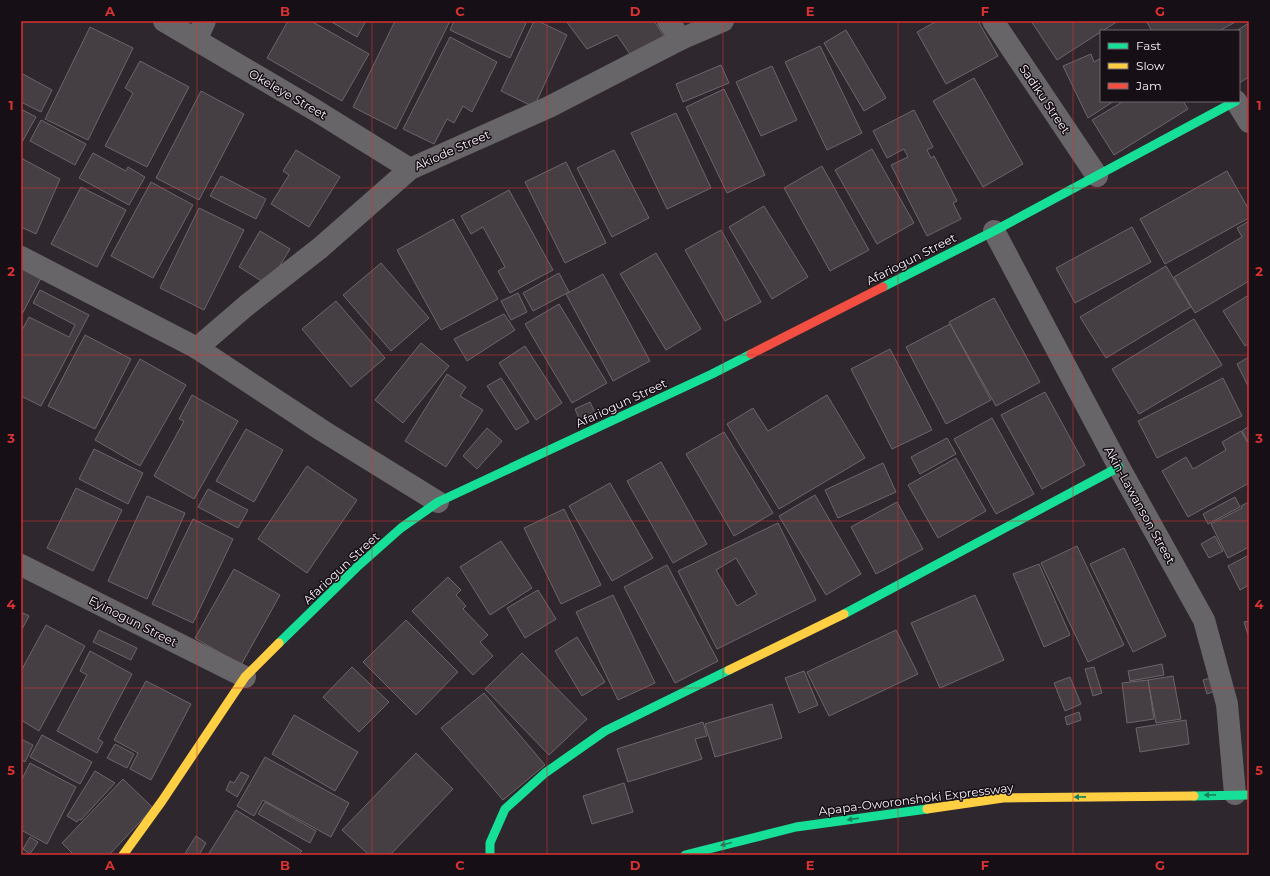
<svg xmlns="http://www.w3.org/2000/svg" width="1270" height="876" viewBox="0 0 1270 876" font-family="Montserrat,sans-serif">
<rect width="100%" height="100%" fill="#2e282e"/>
<g fill="#453f44" stroke="#6c666c" fill-rule="evenodd">
<polygon points="288,21 311,21 369,54 342,101 267,58"/>
<polygon points="330,21 366,21 357,37"/>
<polygon points="395,21 450,21 396,129 353,107"/>
<polygon points="454,21 522,21 526,23 510,58 450,30"/>
<polygon points="534,21 538,21 567,35 534,107 501,91"/>
<polygon points="566,21 654,21 668,42 632,57 617,35 587,49"/>
<polygon points="937,21 978,21 998,56 946,84 917,32"/>
<polygon points="1031,21 1118,21 1057,60"/>
<polygon points="1146,21 1237,21 1219,31 1152,31"/>
<polygon points="1249,23 1249,77 1239,83 1239,31 1236,31"/>
<polygon points="90,27 133,48 88,140 45,119"/>
<polygon points="846,30 886,98 864,111 824,43"/>
<polygon points="450,37 497,62 472,112 463,106 454,123 447,119 434,144 403,129"/>
<polygon points="820,46 862,133 827,150 785,62"/>
<polygon points="1091,54 1094,62 1101,58 1101,101 1114,101 1088,118 1063,66"/>
<polygon points="140,61 189,87 147,167 105,146 133,93 125,88"/>
<polygon points="721,65 729,83 683,102 676,84"/>
<polygon points="772,66 797,120 761,136 736,82"/>
<polygon points="21,73 52,90 41,112 21,102"/>
<polygon points="974,78 1023,164 983,187 933,101"/>
<polygon points="724,89 765,175 727,193 686,107"/>
<polygon points="201,91 244,114 199,200 156,178"/>
<polygon points="1124,101 1183,101 1188,109 1114,155 1092,120"/>
<polygon points="21,109 36,117 21,144"/>
<polygon points="914,110 933,147 927,150 931,158 934,156 957,201 953,203 961,219 927,236 891,165 908,157 904,149 887,158 873,131"/>
<polygon points="676,113 711,188 667,209 631,133"/>
<polygon points="41,120 86,144 75,165 30,141"/>
<polygon points="872,149 914,223 877,244 835,170"/>
<polygon points="296,150 340,177 309,227 271,204 289,175 283,171"/>
<polygon points="614,150 649,218 612,237 577,168"/>
<polygon points="93,153 126,171 128,167 145,177 129,205 79,178"/>
<polygon points="21,158 60,179 36,234 21,227"/>
<polygon points="566,162 606,243 565,263 525,182"/>
<polygon points="822,166 869,250 830,271 784,188"/>
<polygon points="1227,171 1249,210 1249,218 1165,264 1140,219"/>
<polygon points="221,176 266,199 256,219 210,196"/>
<polygon points="151,182 193,205 153,278 111,256"/>
<polygon points="81,187 126,210 97,267 51,244"/>
<polygon points="509,190 553,270 510,293 498,271 505,267 483,227 471,234 461,216"/>
<polygon points="764,206 808,277 772,299 729,227"/>
<polygon points="199,208 244,230 204,310 160,288"/>
<polygon points="453,219 498,299 441,330 397,250"/>
<polygon points="1249,221 1249,281 1195,313 1174,277 1242,237 1237,228"/>
<polygon points="1132,227 1151,262 1075,303 1056,268"/>
<polygon points="721,230 761,302 725,321 685,250"/>
<polygon points="260,231 290,249 268,285 239,267"/>
<polygon points="656,253 701,329 666,350 620,274"/>
<polygon points="381,263 429,318 391,351 343,295"/>
<polygon points="1166,266 1191,307 1106,358 1080,317"/>
<polygon points="21,267 41,278 21,316"/>
<polygon points="559,273 569,292 533,311 523,293"/>
<polygon points="603,274 650,361 613,381 566,294"/>
<polygon points="40,290 89,315 41,406 21,396 21,332 29,317 69,337 75,325 33,303"/>
<polygon points="518,293 527,312 511,320 501,301"/>
<polygon points="1249,295 1249,343 1245,346 1223,311"/>
<polygon points="994,298 1040,382 996,406 949,322"/>
<polygon points="336,301 385,358 351,387 302,329"/>
<polygon points="559,304 607,383 572,403 525,324"/>
<polygon points="504,314 515,330 467,361 454,339"/>
<polygon points="1194,319 1222,365 1139,414 1112,369"/>
<polygon points="950,324 991,400 946,424 906,347"/>
<polygon points="85,335 131,359 95,429 48,406"/>
<polygon points="421,343 449,366 403,423 375,400"/>
<polygon points="525,346 562,403 536,420 499,363"/>
<polygon points="890,349 932,430 892,449 851,369"/>
<polygon points="1249,357 1249,388 1237,364"/>
<polygon points="140,359 186,385 140,466 95,440"/>
<polygon points="447,374 466,387 460,396 483,410 446,467 405,441"/>
<polygon points="501,378 529,422 516,430 487,386"/>
<polygon points="1223,378 1242,416 1157,458 1138,421"/>
<polygon points="1045,392 1085,465 1042,489 1001,415"/>
<polygon points="192,395 238,421 194,499 154,476 184,421 179,419"/>
<polygon points="827,395 865,458 779,509 727,424 753,408 768,431"/>
<polygon points="590,402 596,415 581,423 575,409"/>
<polygon points="992,418 1034,494 996,514 954,439"/>
<polygon points="1249,426 1249,443 1242,431"/>
<polygon points="487,428 502,441 477,469 463,456"/>
<polygon points="246,429 283,450 254,502 216,481"/>
<polygon points="1241,431 1249,445 1249,483 1188,517 1162,471 1186,457 1193,469 1226,450 1222,442"/>
<polygon points="724,432 773,513 734,536 686,454"/>
<polygon points="947,438 956,454 920,474 911,457"/>
<polygon points="94,449 143,473 128,504 79,479"/>
<polygon points="956,458 986,511 938,538 908,485"/>
<polygon points="661,462 707,544 673,563 627,481"/>
<polygon points="883,463 896,492 838,518 825,490"/>
<polygon points="307,466 357,500 307,573 258,539"/>
<polygon points="610,483 653,558 612,581 569,506"/>
<polygon points="76,488 122,510 93,571 47,548"/>
<polygon points="208,489 248,510 238,528 198,507"/>
<polygon points="815,495 861,574 826,595 779,516"/>
<polygon points="147,496 185,513 147,599 108,581"/>
<polygon points="1235,497 1240,507 1208,524 1203,514"/>
<polygon points="897,502 923,549 876,574 851,527"/>
<polygon points="1249,502 1249,547 1228,558 1211,524 1242,508 1241,506"/>
<polygon points="564,509 601,585 561,604 524,528"/>
<polygon points="193,519 233,539 193,623 152,604"/>
<path d="M778,523L816,600L717,649L678,571ZM736,558L757,594L737,606L716,570Z"/>
<polygon points="1215,536 1223,551 1209,558 1201,544"/>
<polygon points="501,541 532,588 490,615 460,567"/>
<polygon points="1077,546 1124,645 1088,662 1041,563"/>
<polygon points="1124,548 1166,636 1133,652 1090,564"/>
<polygon points="1249,555 1249,585 1240,590 1228,566"/>
<polygon points="1039,564 1070,635 1044,647 1013,574"/>
<polygon points="667,565 718,661 675,683 624,587"/>
<polygon points="234,569 280,595 241,665 195,638"/>
<polygon points="448,577 461,590 456,595 466,606 463,609 488,635 480,642 493,656 473,675 412,611"/>
<polygon points="538,590 556,619 525,638 507,608"/>
<polygon points="613,595 655,683 618,700 576,612"/>
<polygon points="975,595 1004,660 940,688 911,623"/>
<polygon points="21,612 29,616 21,631"/>
<polygon points="406,620 458,672 416,715 363,662"/>
<polygon points="1249,621 1249,638 1244,622"/>
<polygon points="46,625 85,646 39,731 21,720 21,671"/>
<polygon points="99,630 137,648 131,660 93,642"/>
<polygon points="896,630 918,674 829,716 807,672"/>
<polygon points="577,637 605,682 582,696 555,651"/>
<polygon points="90,651 132,674 98,739 103,742 97,753 57,731 87,675 80,671"/>
<polygon points="522,653 587,719 549,755 485,689"/>
<polygon points="1162,664 1164,675 1130,681 1128,671"/>
<polygon points="352,667 389,702 359,732 323,697"/>
<polygon points="1094,667 1102,693 1093,696 1085,669"/>
<polygon points="804,671 818,705 799,713 785,678"/>
<polygon points="1173,676 1181,719 1156,723 1148,680"/>
<polygon points="1070,677 1081,704 1065,711 1054,683"/>
<polygon points="1214,677 1218,690 1207,694 1203,680"/>
<polygon points="1148,680 1154,719 1127,723 1122,683"/>
<polygon points="146,681 191,704 151,780 130,769 138,753 114,740"/>
<polygon points="484,693 545,765 503,800 441,728"/>
<polygon points="772,704 782,738 715,757 705,724"/>
<polygon points="1079,712 1081,720 1067,725 1065,717"/>
<polygon points="294,715 358,752 335,791 272,754"/>
<polygon points="1186,720 1189,744 1140,752 1136,728"/>
<polygon points="703,722 707,736 695,739 702,759 628,782 617,749"/>
<polygon points="42,735 92,762 80,784 30,757"/>
<polygon points="21,739 33,745 25,762 21,760"/>
<polygon points="115,744 134,754 127,768 107,758"/>
<polygon points="416,753 453,789 390,855 369,855 342,830"/>
<polygon points="265,757 349,803 331,837 263,800 254,816 237,806"/>
<polygon points="30,763 76,787 47,844 21,830 21,781"/>
<polygon points="95,771 115,783 81,820 79,819 77,822 67,816"/>
<polygon points="241,772 249,776 237,797 226,790 230,781 234,783"/>
<polygon points="123,779 153,808 109,855 74,855 62,843"/>
<polygon points="624,783 633,812 592,824 583,796"/>
<polygon points="265,802 316,831 310,843 258,814"/>
<polygon points="236,810 302,851 298,855 208,855"/>
<polygon points="196,836 206,843 199,855 184,855"/>
<polygon points="30,837 38,842 30,854 23,849"/>
</g>
<g fill="none" stroke-linecap="round" stroke-linejoin="round">
<g stroke="#686568" stroke-width="22">
<polyline points="164,21 315,110 410,169"/>
<polyline points="668,21 681,39"/>
<polyline points="993,21 1097,176"/>
<polyline points="196,40 205,21"/>
<polyline points="1236,101 1249,122"/>
<polyline points="994,231 1119,467 1204,620 1227,704 1235,794"/>
<polyline points="21,257 197,348 323,431 438,502"/>
<polyline points="197,348 247,305 320,248 410,169 549,107 681,39 723,21"/>
<polyline points="21,565 245,677"/>
</g>
<g stroke="#16e098" stroke-width="9">
<polyline points="883,287 994,231 1236,101"/>
<polyline points="844,614 1119,467"/>
<polyline points="279,643 357,567 401,528 438,502 712,374 751,354"/>
<polyline points="1194,796 1249,795"/>
<polyline points="490,855 490,843 505,809 545,773 605,731 729,670"/>
<polyline points="685,855 796,827 927,809"/>
</g>
<g stroke="#ffcf43" stroke-width="9">
<polyline points="729,670 844,614"/>
<polyline points="927,809 1003,798 1194,796"/>
<polyline points="123,855 162,801 245,677 279,643"/>
</g>
<polyline stroke="#f24e42" stroke-width="9" points="751,354 883,287"/>
</g>
<defs><path id="oneway-solid" d="M-6-.8H1V-3.2L6.5 0L1 3.2V.8H-6Z"/></defs>
<g fill="#16825d">
<use href="#oneway-solid" transform="translate(1210 795) rotate(179)"/>
<use href="#oneway-solid" transform="translate(1080 797) rotate(179)"/>
<use href="#oneway-solid" transform="translate(853 819) rotate(172)"/>
<use href="#oneway-solid" transform="translate(726 844) rotate(166)"/>
</g>
<path fill="none" stroke="#d83232" stroke-width="1" stroke-opacity="0.55" d="M197,21V855M372,21V855M547,21V855M723,21V855M898,21V855M1073,21V855M21,188H1249M21,355H1249M21,521H1249M21,688H1249"/>
<g text-anchor="middle" dominant-baseline="central" stroke-width="3" stroke-linejoin="round" paint-order="stroke">
<g font-size="12" fill="#f8eef7" stroke="#160f15">
<text transform="translate(288 94) rotate(30)">Okeleye Street</text>
<text transform="translate(1045 99) rotate(56)">Sadiku Street</text>
<text transform="translate(452 150) rotate(-24)">Akiode Street</text>
<text transform="translate(911 259) rotate(-27)">Afariogun Street</text>
<text transform="translate(621 403) rotate(-25)">Afariogun Street</text>
<text transform="translate(1140 505) rotate(61)">Akin-Lawanson Street</text>
<text transform="translate(341 568) rotate(-43)">Afariogun Street</text>
<text transform="translate(133 621) rotate(27)">Eyinogun Street</text>
<text transform="translate(916 799) rotate(-7)">Apapa-Oworonshoki Expressway</text>
</g>
</g>
<rect width="1270" height="876" fill="none" stroke="#160f15" stroke-width="44"/>
<rect x="1100" y="30" width="140" height="72" fill="#160f15" stroke="#70686f"/>
<rect x="1108" y="43" width="20" height="6" fill="#16e098" stroke="#70686f"/>
<text x="1136" y="50" font-size="12" fill="#f8eef7">Fast</text>
<rect x="1108" y="63" width="20" height="6" fill="#ffcf43" stroke="#70686f"/>
<text x="1136" y="70" font-size="12" fill="#f8eef7">Slow</text>
<rect x="1108" y="83" width="20" height="6" fill="#f24e42" stroke="#70686f"/>
<text x="1136" y="90" font-size="12" fill="#f8eef7">Jam</text>
<rect x="22" y="22" width="1226" height="832" fill="none" stroke="#d83232" stroke-width="1.5"/>
<g font-size="13" text-anchor="middle" font-weight="bold" fill="#d83232">
<text x="110" y="16">A</text>
<text x="285" y="16">B</text>
<text x="460" y="16">C</text>
<text x="635" y="16">D</text>
<text x="810" y="16">E</text>
<text x="985" y="16">F</text>
<text x="1160" y="16">G</text>
<text x="11" y="110">1</text>
<text x="1259" y="110">1</text>
<text x="11" y="276">2</text>
<text x="1259" y="276">2</text>
<text x="11" y="443">3</text>
<text x="1259" y="443">3</text>
<text x="11" y="609">4</text>
<text x="1259" y="609">4</text>
<text x="11" y="775">5</text>
<text x="1259" y="775">5</text>
<text x="110" y="870">A</text>
<text x="285" y="870">B</text>
<text x="460" y="870">C</text>
<text x="635" y="870">D</text>
<text x="810" y="870">E</text>
<text x="985" y="870">F</text>
<text x="1160" y="870">G</text>
</g>
</svg>
